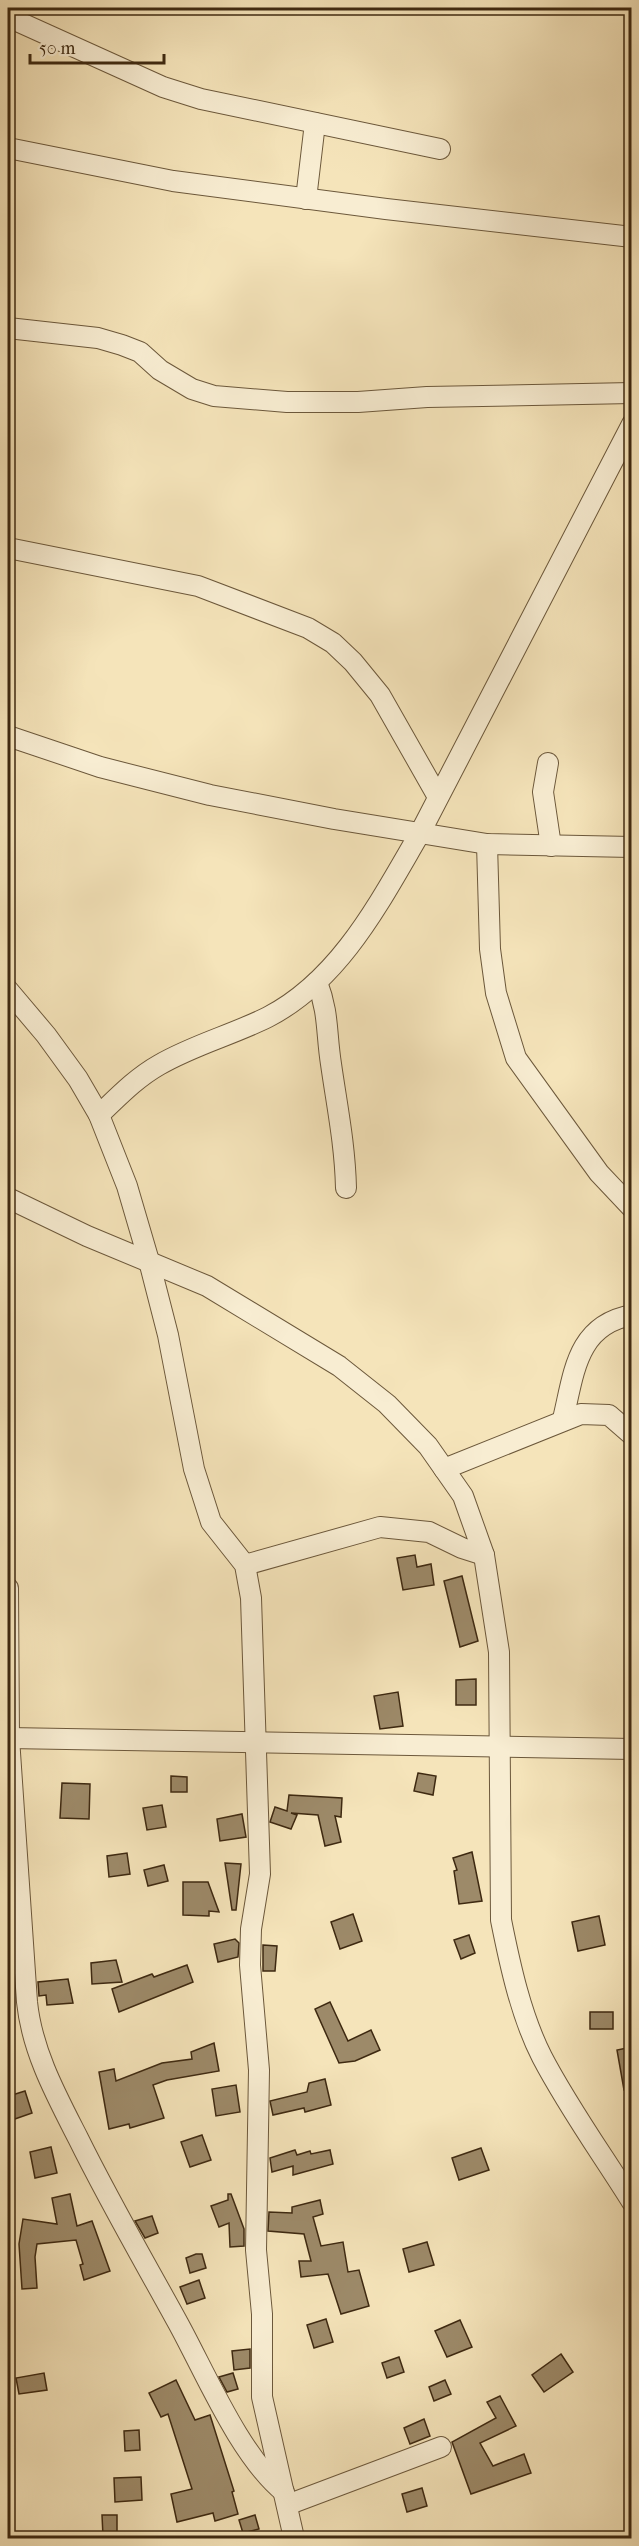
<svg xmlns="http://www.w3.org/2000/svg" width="639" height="2546" viewBox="0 0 639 2546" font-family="'IM FELL French Canon',serif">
<rect width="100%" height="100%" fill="#f5e4ba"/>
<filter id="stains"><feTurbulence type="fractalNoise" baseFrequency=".00333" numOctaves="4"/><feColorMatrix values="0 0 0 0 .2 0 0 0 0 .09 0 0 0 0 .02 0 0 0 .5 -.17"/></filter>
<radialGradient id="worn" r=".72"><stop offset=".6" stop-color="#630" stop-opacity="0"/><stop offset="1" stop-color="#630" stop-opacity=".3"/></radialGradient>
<g fill="#9d8a69" stroke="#3e2911" stroke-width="1.5">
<polygon points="415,1555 417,1567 431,1564 434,1585 403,1590 397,1558"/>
<polygon points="462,1576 478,1641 460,1647 444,1581"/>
<polygon points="476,1679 476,1705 456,1705 456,1680"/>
<polygon points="398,1692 403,1726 380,1729 374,1696"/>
<polygon points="418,1773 436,1776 433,1795 414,1791"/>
<polygon points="171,1776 187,1777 187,1792 171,1792"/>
<polygon points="62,1783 90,1784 89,1819 60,1818"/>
<polygon points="289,1795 342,1798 341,1817 335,1816 341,1842 325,1846 318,1815 291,1813 297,1815 291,1829 270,1822 275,1807 287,1811"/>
<polygon points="162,1805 166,1827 147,1830 143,1808"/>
<polygon points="242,1814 246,1837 220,1841 217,1819"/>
<polygon points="472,1852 482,1901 459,1904 454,1871 457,1870 453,1858"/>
<polygon points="127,1853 130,1874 109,1877 107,1856"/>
<polygon points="225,1863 241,1864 236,1910 232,1910"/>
<polygon points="164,1865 168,1881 148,1886 144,1870"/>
<polygon points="183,1882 208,1882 219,1912 209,1911 209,1916 183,1915"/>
<polygon points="353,1914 362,1941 340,1949 331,1922"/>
<polygon points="599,1916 605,1945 578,1951 572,1922"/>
<polygon points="469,1935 475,1953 461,1959 454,1940"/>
<polygon points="235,1939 239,1943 238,1957 218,1962 214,1944"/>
<polygon points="263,1945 277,1946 275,1971 263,1971"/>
<polygon points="116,1960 122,1982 92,1984 91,1963"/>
<polygon points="187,1965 193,1982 119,2012 112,1989 152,1974 154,1977"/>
<polygon points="68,1979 73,2003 47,2005 46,1995 39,1996 38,1982"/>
<polygon points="330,2002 348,2041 371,2030 380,2050 355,2061 339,2063 315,2009"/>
<rect x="590" y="2012" width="23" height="17"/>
<polygon points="214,2043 219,2071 167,2080 153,2085 164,2118 130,2128 129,2124 109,2129 99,2072 114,2069 116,2081 162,2063 192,2059 191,2052"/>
<polygon points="632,2047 632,2090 624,2090 617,2050"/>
<polygon points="325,2079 331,2105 305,2112 304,2108 273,2115 270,2101 307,2092 309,2083"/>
<polygon points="236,2085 240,2112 216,2116 212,2089"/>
<polygon points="25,2091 32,2113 12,2120 8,2105 11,2104 9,2096"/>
<polygon points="202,2135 211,2160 190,2167 181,2142"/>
<polygon points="51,2147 57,2173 35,2178 30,2152"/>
<polygon points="481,2148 489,2170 459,2180 452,2158"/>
<polygon points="295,2150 297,2155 310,2151 311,2154 330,2150 333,2164 293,2175 293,2166 272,2172 270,2158"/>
<polygon points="70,2194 77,2226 92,2221 110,2271 84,2280 80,2265 83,2264 76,2240 37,2244 35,2257 37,2288 22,2289 19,2244 23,2219 57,2224 52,2198"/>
<polygon points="228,2194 231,2194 244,2229 244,2246 230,2247 229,2223 219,2227 211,2206 228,2200"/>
<polygon points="320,2200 323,2214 313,2217 321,2246 343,2242 348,2272 359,2270 369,2306 341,2314 328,2274 301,2277 299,2261 311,2261 304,2234 268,2231 269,2212 292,2213 292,2207"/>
<polygon points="152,2216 158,2233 145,2238 135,2221"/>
<polygon points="427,2242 434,2265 409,2272 403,2249"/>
<polygon points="196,2254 202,2254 206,2268 190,2273 186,2258"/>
<polygon points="199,2280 205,2298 187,2304 180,2287"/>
<polygon points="326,2319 333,2342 314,2348 307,2325"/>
<polygon points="460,2320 472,2347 447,2357 435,2331"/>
<polygon points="250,2349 250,2368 234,2370 232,2351"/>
<polygon points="561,2354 573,2372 544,2392 532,2375"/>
<polygon points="399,2357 404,2372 387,2378 382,2363"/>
<polygon points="44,2373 47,2390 19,2394 16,2378"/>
<polygon points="233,2373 238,2389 227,2392 219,2377"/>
<polygon points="176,2380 195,2420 210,2415 234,2491 232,2492 238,2514 215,2521 213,2513 177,2522 171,2494 192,2489 168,2414 161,2417 149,2393"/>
<polygon points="445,2380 451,2394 434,2401 429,2387"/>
<polygon points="500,2396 516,2426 480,2443 493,2466 524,2454 531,2473 471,2494 452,2442 496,2418 487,2402"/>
<polygon points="424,2419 430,2436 410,2444 404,2428"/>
<polygon points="139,2430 140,2450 125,2451 124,2431"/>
<polygon points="141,2477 142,2500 115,2502 114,2478"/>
<polygon points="422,2488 427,2506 407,2512 402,2494"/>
<polygon points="102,2515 117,2515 117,2535 103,2536"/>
<polygon points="255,2515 259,2529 243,2533 239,2520"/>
</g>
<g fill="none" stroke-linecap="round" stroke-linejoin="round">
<defs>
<g id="minor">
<polyline points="8,17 163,87 201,99 440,149"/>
<polyline points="8,148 173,181 386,209 632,237"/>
<polyline points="306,199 315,123"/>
<polyline points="8,328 98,338 122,345 140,352 160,370 192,389 214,396 287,402 358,402 427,397 632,393"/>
<polyline points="8,548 198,586 308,628 333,643 353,662 380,695 438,797"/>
<polyline points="8,736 100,767 210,795 334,819 487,844 632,847"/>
<polyline points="548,763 543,792 551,846"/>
<polyline points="487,844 490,949 496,993 516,1058 599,1173 632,1208"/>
<path d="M317,982C329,1013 326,1032 331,1064C337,1106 345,1145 346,1188"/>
<polyline points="8,990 46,1035 78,1079 99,1115 127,1186 149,1261 168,1335 194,1469 211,1522 245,1565 251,1598 260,1874 251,1929 250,1965 259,2070 256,2250 262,2314 262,2397 294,2538"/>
<path d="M99,1115C118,1097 136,1078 159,1065C193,1045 232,1035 268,1017C341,979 380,901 420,833L632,424"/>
<path d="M8,1198L87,1236L207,1286L339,1366L387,1404L428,1446L463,1496L484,1555L499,1652L501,1920C510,1965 521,2016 542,2057C568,2107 602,2154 632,2202"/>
<path d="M563,1419C574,1374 576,1325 632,1315"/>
<polyline points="444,1469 581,1414 609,1415 632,1435"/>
<polyline points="245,1565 380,1527 429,1532 462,1548 484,1555"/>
<path d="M8,1588L9,1738L27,2002C32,2051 56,2095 78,2138C109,2201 144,2261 178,2323C206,2374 240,2456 284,2492"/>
<polyline points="8,1738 632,1749"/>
<polyline points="287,2505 441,2447"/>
</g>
</defs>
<use href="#minor" stroke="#6c583b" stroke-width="22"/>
<use href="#minor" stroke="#f8edd2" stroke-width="20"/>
</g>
<rect width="639" height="2546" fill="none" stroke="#f5e4ba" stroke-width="30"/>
<rect x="9" y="9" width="621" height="2528" fill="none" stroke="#3e2911" stroke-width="3"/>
<rect x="15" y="15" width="609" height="2516" fill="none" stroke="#3e2911" stroke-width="1.5"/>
<path d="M30 54v9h134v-9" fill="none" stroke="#3e2911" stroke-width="3"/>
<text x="39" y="54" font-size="18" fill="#3e2911" stroke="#f8edd2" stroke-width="4.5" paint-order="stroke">50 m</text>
<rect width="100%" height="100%" filter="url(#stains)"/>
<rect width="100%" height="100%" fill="url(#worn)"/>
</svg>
